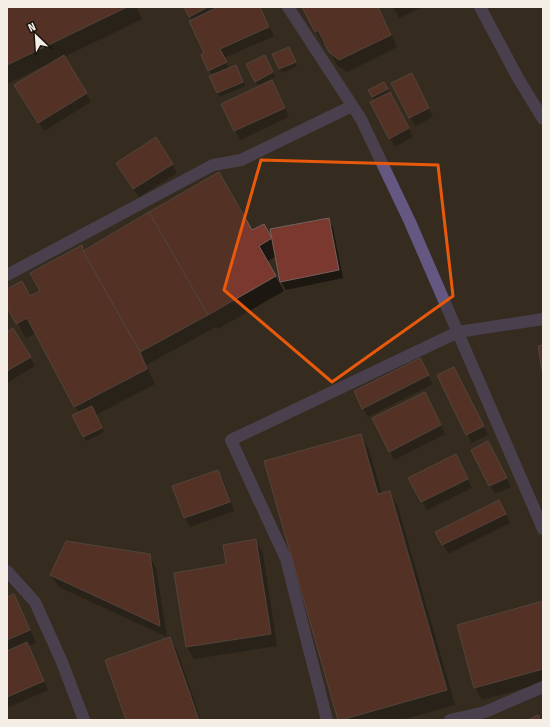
<svg xmlns="http://www.w3.org/2000/svg" width="550" height="727" viewBox="0 0 550 727" font-family="'Fira Sans Condensed',sans-serif">
<rect width="100%" height="100%" fill="#352c1f"/>
<g fill="#0007">
<polygon points="7,7 136,7 142,19 64,57 91,102 44,131 21,94 47,67 46,65 7,84"/>
<polygon points="185,7 260,7 274,36 224,58 229,69 238,70 245,86 220,97 217,93 212,76 209,70 205,54 192,20"/>
<polygon points="303,7 378,7 397,47 347,72 337,65 325,43 323,44"/>
<polygon points="393,7 422,7 399,18"/>
<polygon points="291,52 297,66 282,73 273,55"/>
<polygon points="267,60 275,77 258,85 255,81"/>
<polygon points="384,83 395,101 413,137 395,147 390,138 375,101 369,91"/>
<polygon points="416,83 433,117 415,126 393,84"/>
<polygon points="277,90 289,117 240,140 222,104"/>
<polygon points="172,164 177,173 139,197 122,171"/>
<polygon points="328,219 333,228 343,278 286,290 281,281 276,256 267,262 284,291 218,329 216,327 146,365 155,384 96,415 104,432 86,441 84,436 79,413 36,333 26,338 7,304 7,290 30,297 41,292 81,246 84,251 252,231 263,225 273,242"/>
<polygon points="13,329 35,366 7,383 7,333"/>
<polygon points="424,368 433,384 368,417 363,408"/>
<polygon points="459,377 488,435 472,443 467,434"/>
<polygon points="429,402 445,434 394,460 390,451"/>
<polygon points="360,435 369,450 382,494 390,492 398,507 455,705 402,720 339,720"/>
<polygon points="472,450 493,451 511,487 495,494"/>
<polygon points="460,464 472,488 427,510 410,478"/>
<polygon points="218,471 223,480 234,511 190,527 185,518 173,487"/>
<polygon points="504,510 510,523 448,554 437,532"/>
<polygon points="256,540 263,553 277,646 194,659 187,647"/>
<polygon points="149,555 156,568 167,637 59,587 51,575"/>
<polygon points="13,595 20,607 36,643 28,646 48,690 7,708 7,598"/>
<polygon points="543,602 543,683 482,700 475,687"/>
<polygon points="170,638 177,650 201,720 127,720"/>
</g>
<g fill="#7a382e" stroke="#75625e">
<polygon points="7,7 127,7 7,65"/>
<polygon points="184,7 208,7 189,17"/>
<polygon points="218,7 260,7 269,27 220,49 227,62 208,71 201,55 204,53 189,21"/>
<polygon points="302,7 378,7 391,35 339,60 329,52 318,30 315,32"/>
<polygon points="289,47 296,62 279,69 272,54"/>
<polygon points="64,55 87,93 38,123 14,85"/>
<polygon points="265,55 273,72 255,82 246,64"/>
<polygon points="236,65 243,82 217,93 209,76"/>
<polygon points="412,73 429,108 409,118 391,83"/>
<polygon points="272,80 285,108 234,131 221,104"/>
<polygon points="384,82 388,89 372,97 368,90"/>
<polygon points="390,92 409,128 389,139 370,102"/>
<polygon points="156,137 173,164 133,189 116,163"/>
<polygon points="219,172 252,230 264,224 272,238 259,246 276,276 208,315 149,212"/>
<polygon points="149,212 208,315 140,352 83,251"/>
<polygon points="329,218 339,270 280,282 270,229"/>
<polygon points="82,245 83,251 140,352 147,369 74,407 27,318 16,324 7,307 7,289 22,281 30,296 40,291 30,273"/>
<polygon points="13,328 31,357 7,371 7,332"/>
<polygon points="543,345 543,376 538,346"/>
<polygon points="420,358 429,375 362,409 354,391"/>
<polygon points="454,367 484,426 466,435 437,375"/>
<polygon points="425,392 441,425 389,452 372,418"/>
<polygon points="92,406 102,428 83,437 72,415"/>
<polygon points="361,434 378,494 390,491 447,690 341,720 338,720 264,461"/>
<polygon points="488,441 507,478 489,486 471,450"/>
<polygon points="456,454 468,479 421,502 408,478"/>
<polygon points="218,470 230,502 184,518 172,486"/>
<polygon points="499,500 506,514 442,545 435,532"/>
<polygon points="256,539 271,634 186,647 174,573 226,564 223,545"/>
<polygon points="66,541 150,554 160,626 50,575"/>
<polygon points="14,594 30,630 7,640 7,597"/>
<polygon points="543,601 543,669 474,688 457,625"/>
<polygon points="170,637 199,720 126,720 105,660"/>
<polygon points="27,642 44,681 7,697 7,651"/>
<polygon points="538,715 541,720 528,720"/>
</g>
<g fill="none" stroke-linecap="round" stroke-linejoin="round">
<g stroke="#645883" stroke-width="12">
<polyline points="288,7 361,119 410,222 543,529"/>
<polyline points="480,7 518,78 543,119"/>
<polyline points="7,275 213,165 241,160 352,106"/>
<polyline points="7,571 35,602 62,662 84,720"/>
<polyline points="327,720 286,559 231,440 458,332 543,319"/>
<polyline points="450,720 485,712 543,687"/>
</g>
</g>
<path d="M0 0H550V727H0ZM261,160L438,165L453,296L332,382L224,290Z" fill="#352c1f" fill-opacity=".55" fill-rule="evenodd"/>
<path fill="none" stroke="#e8590c" stroke-width="3" stroke-linejoin="round" d="M261,160L438,165L453,296L332,382L224,290Z"/>
<rect width="550" height="727" fill="none" stroke="#f4eee6" stroke-width="16"/>
<g transform="translate(36 36) rotate(335)" stroke="#191510" stroke-width="3" paint-order="stroke">
<path d="M0-3L7 15L0 10L-7 15Z" fill="#f4eee6"/>
<text y="-6" font-size="11" font-weight="bold" text-anchor="middle" fill="#f4eee6">N</text>
</g>
</svg>
